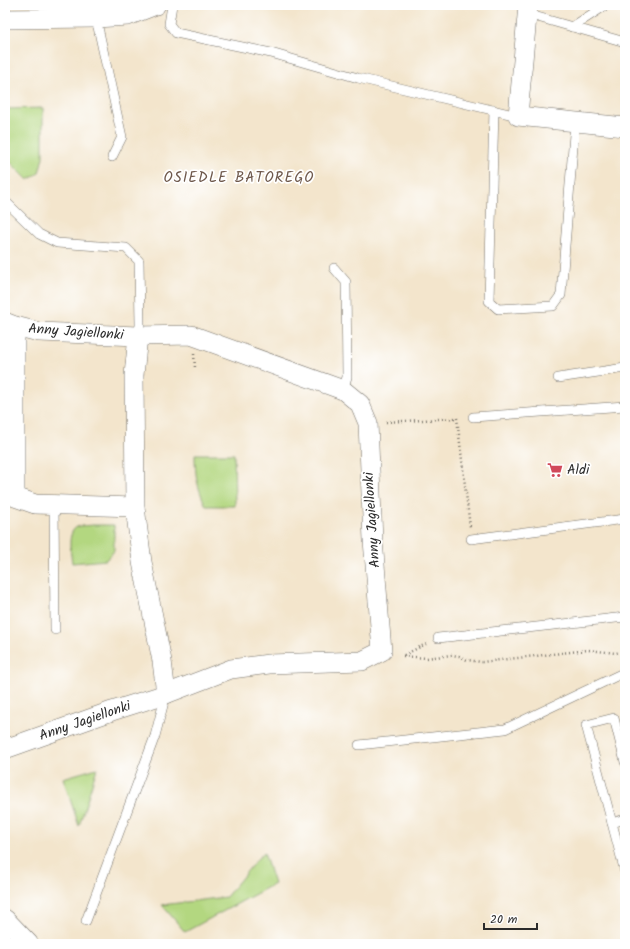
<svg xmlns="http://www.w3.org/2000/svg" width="630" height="949" viewBox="0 0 630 949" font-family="Kalam,sans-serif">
<rect width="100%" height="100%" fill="#fff"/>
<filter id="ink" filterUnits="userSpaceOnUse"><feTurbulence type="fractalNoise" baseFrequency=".025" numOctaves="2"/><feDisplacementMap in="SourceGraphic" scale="8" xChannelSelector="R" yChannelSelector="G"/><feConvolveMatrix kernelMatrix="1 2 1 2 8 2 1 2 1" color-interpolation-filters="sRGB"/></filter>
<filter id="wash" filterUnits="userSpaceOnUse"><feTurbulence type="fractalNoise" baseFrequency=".012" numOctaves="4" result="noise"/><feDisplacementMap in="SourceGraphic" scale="16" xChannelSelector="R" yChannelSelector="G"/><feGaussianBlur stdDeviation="0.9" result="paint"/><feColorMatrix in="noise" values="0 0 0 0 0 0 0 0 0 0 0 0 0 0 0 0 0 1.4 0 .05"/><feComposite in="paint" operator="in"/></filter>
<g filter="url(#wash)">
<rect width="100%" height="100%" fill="#f3e5cc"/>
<g fill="#b3d780" stroke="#6f8156">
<polygon points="43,108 43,157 39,173 28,180 5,157 5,109"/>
<path d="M195,454H234L235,506H206C197,487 195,475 195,454Z"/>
<path d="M93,525H114V551L106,560L72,563C71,553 66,533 77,527C81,525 88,526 93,525Z"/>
<polygon points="97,768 79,826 63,778"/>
<polygon points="264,853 274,884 185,932 162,905 226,897 258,858"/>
</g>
</g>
<g filter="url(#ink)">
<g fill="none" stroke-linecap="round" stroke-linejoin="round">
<defs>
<g id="service">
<polyline points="106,5 106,18"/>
<polyline points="172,5 169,24 176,33 271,53 358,78 518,116"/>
<polyline points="527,14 625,42"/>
<polyline points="96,18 122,137 112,157"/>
<polyline points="572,27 606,5"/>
<polyline points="494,110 489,301 498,309 553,306 561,295 575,122"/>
<polyline points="5,201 39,234 57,243 126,248 139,261 140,325 138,336"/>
<polyline points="334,268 346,282 347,377 343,390"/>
<polyline points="558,378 625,368"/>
<polyline points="473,417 625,406"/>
<polyline points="54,505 55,630"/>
<polyline points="471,539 625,519"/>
<polyline points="438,638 625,617"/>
<polyline points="359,745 505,729 625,672"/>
<polyline points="625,762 614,718 586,725 625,872"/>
<polyline points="612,823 625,819"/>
<polyline points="86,921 155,736 166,694"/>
</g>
<g id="minor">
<polyline points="528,5 518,116 625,127"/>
<polyline points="5,19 96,18 128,16 156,5"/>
<polyline points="5,322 15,326 39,332 138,336 191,335 343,390 360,404 368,423 373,540 382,651 362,661 269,664 231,669 166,694 112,711 5,749"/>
<polyline points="15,326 15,497 35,504 135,507"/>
<polyline points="138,336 134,375 135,507 142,562 162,661 166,694"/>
<polyline points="5,919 29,944"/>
</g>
</defs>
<use href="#service" stroke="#716c63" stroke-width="10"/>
<use href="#minor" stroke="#716c63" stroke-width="20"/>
<g stroke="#716c63" stroke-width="2.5" stroke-dasharray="1 3" stroke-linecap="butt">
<polyline points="194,354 195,368"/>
<polyline points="457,418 470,527"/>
<polyline points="386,422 457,418"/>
<polyline points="404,655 426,644"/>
<polyline points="403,656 426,658 452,655 459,656 467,660 482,662 588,650 616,653 625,651"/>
</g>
<use href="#service" stroke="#fff" stroke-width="9"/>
<use href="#minor" stroke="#fff" stroke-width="19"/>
</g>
</g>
<defs>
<symbol id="supermarket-bare" viewBox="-9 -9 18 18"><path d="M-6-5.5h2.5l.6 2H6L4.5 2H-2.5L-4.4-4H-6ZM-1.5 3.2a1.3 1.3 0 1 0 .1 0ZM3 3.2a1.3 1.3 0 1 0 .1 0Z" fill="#d1495b" stroke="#fff" stroke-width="2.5" paint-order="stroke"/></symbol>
</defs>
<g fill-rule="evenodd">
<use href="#supermarket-bare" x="544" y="459" width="22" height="22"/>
</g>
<g text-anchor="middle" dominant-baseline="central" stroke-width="3.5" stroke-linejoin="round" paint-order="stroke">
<g font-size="14" fill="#2b2b2b" stroke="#fff">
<text transform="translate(76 332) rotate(4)">Anny Jagiellonki</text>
<text transform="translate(372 520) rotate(-94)">Anny Jagiellonki</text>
<text transform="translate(85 721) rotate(-19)">Anny Jagiellonki</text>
</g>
<g font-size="14" fill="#2b2b2b" stroke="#fff" text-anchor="start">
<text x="567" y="470">Aldi</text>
</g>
<g font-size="15" letter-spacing="1" fill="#6f594c" stroke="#fff">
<text x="239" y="178">OSIEDLE BATOREGO</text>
</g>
</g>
<rect width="630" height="949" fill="none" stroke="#fff" stroke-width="20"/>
<path d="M484 923v6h53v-6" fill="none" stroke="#2b2b2b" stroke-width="2"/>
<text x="490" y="923" font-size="12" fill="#2b2b2b" stroke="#ffffff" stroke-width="3" paint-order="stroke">20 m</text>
</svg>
